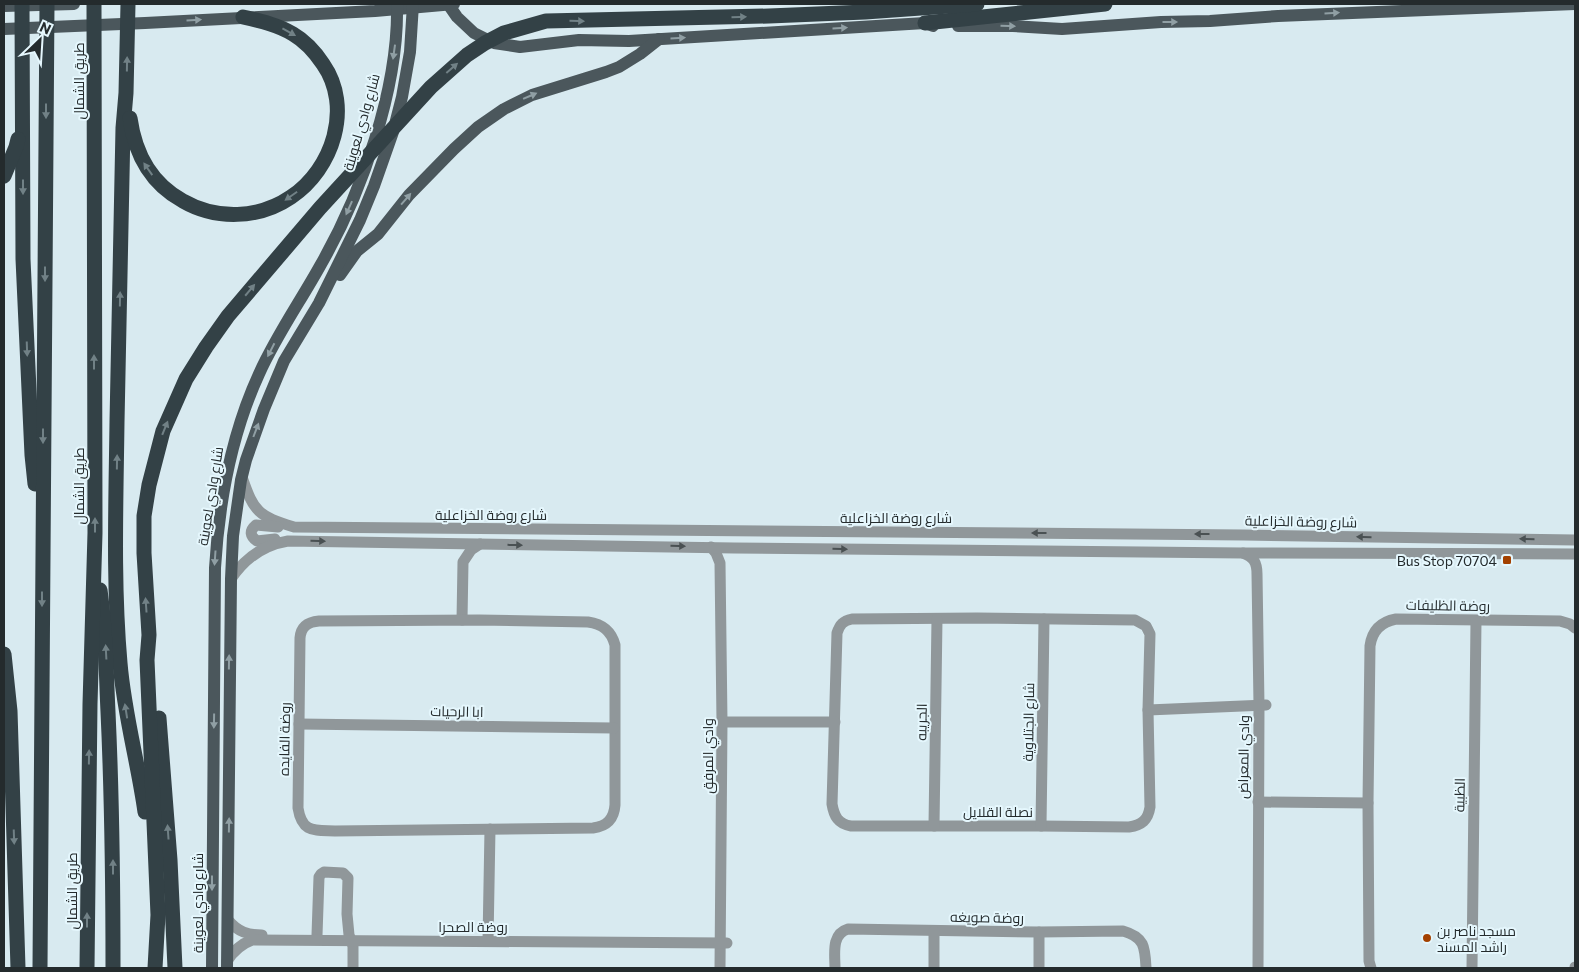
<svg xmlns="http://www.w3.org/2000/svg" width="1579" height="972" viewBox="0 0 1579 972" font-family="Commissioner,Cairo,sans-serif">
<rect width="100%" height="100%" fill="#d8eaf0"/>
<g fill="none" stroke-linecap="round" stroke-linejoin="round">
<g stroke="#90979a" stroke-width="11">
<path d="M242,477C254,512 258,516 294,527L1244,535L1575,540"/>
<path d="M275,539L257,541C250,536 249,531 256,525L278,527"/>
<polyline points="711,547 716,553 720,563 722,722 720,968"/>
<path d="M1243,553C1254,557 1257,563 1257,574L1259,705L1258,968"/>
<path d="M231,579C245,558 263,545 288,541L734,548L1243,553L1575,554"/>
<path d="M977,618L1135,620L1146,626L1150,634L1148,710L1150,807C1148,820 1142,825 1129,827L1041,826H851C838,824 834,816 832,804L837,633C840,624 843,621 852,619Z"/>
<polyline points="462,620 463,562 471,550 480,544"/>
<path d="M479,620L588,622C602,624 611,630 615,645V805C614,819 607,826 593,828L335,831C314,830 302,833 298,808L300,638C301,626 308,622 319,621Z"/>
<polyline points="1148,710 1266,705"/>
<polyline points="722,722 835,722"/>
<polyline points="299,724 614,728"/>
<polyline points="1258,802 1368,803"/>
<polyline points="934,826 937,619"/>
<polyline points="1041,826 1044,619"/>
<path d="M228,920C238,932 248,935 262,935"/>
<polyline points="317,935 319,877 321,874 324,872 343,873 348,878 347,914 349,935 353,946 353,968"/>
<polyline points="488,941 490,829"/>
<path d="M227,961C234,950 241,944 252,940L727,943"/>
<path d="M835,968C835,954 831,934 848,929L1039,932L1123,931C1145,937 1145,948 1146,968"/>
<polyline points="934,968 934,931"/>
<polyline points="1039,968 1039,932"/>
<path d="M1371,968L1369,961L1368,803L1370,646C1372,631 1380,622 1396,619L1560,621L1570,624L1575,628"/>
<polyline points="1472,968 1476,621"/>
<polyline points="1575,968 1575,967"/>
</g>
<g stroke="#4b575c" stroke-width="12">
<polyline points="448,4 457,17 474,33 494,43 520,47 579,40 629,41 925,23 933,26"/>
<polyline points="4,6 74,4"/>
<polyline points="958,26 1013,26 1062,29 1161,22 1210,21 1278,16 1575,4"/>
<polyline points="4,29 145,23 375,11 454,4"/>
<polyline points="340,275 357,251 378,234 409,195 454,149 478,127 504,109 532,95 606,72 619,67 640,54 659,39"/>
<path d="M212,968L215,568C219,501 231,435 259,374C276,336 300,302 320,266C362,193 399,88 397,4"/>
<polyline points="227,968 231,579 233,536 241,480 246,460 264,409 284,361 319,303 360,220 374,186 393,132 402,97 410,52 413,4"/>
</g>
<g stroke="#334146" stroke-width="15">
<polyline points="22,4 23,259 32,455 35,484"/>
<path d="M128,4L126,93L123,128C121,226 119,324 117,422C116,502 113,583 120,663C124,713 138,762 145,812"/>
<polyline points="925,23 1105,4"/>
<path d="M130,118C135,154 150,183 183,201C216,220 259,219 291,197C333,169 353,107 323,64C315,52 305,41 293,34C278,25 261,21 243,17"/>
<polyline points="4,176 16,147 18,139"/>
<path d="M100,590C106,631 106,671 108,712C112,798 113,883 113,968"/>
<polyline points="4,654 10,711 18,968"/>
<polyline points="159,718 170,860 175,968"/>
<polyline points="40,968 47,4"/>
<polyline points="87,968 90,704 95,533 94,4"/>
<polyline points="155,968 158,915 147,660 149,635 144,553 144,516 149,485 163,431 186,379 206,347 228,316 320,208 431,87 467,55 485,43 504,33 546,21 769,16 865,12 977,4"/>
</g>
</g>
<defs><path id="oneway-solid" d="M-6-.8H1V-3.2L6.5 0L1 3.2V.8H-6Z" transform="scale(1.25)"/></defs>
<g fill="#909fa4">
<use href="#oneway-solid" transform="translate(1332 13) rotate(-3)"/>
<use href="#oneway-solid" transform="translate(194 20) rotate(-3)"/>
<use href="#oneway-solid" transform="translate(1170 22)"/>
<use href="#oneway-solid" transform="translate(1008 26) rotate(2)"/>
<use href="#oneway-solid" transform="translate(840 28) rotate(-3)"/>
<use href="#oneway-solid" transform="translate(678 38) rotate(-3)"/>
<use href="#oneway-solid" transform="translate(394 52) rotate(98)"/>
<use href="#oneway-solid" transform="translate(530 96) rotate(-23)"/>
<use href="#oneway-solid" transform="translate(406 199) rotate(-49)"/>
<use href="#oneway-solid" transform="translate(349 208) rotate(114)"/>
<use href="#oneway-solid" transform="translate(271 350) rotate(117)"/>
<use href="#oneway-solid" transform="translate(256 430) rotate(-69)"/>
<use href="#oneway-solid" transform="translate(215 558) rotate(94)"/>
<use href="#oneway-solid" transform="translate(229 662) rotate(-89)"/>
<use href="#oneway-solid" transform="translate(214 721) rotate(91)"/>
<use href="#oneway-solid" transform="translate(229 825) rotate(-89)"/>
<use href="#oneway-solid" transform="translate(212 883) rotate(90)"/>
</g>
<g fill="#718186">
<use href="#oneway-solid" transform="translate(739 17) rotate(-2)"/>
<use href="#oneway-solid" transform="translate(577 21) rotate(1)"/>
<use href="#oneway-solid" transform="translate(289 32) rotate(29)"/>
<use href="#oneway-solid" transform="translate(127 64) rotate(-89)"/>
<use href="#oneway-solid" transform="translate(452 68) rotate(-41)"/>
<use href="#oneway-solid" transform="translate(46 111) rotate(90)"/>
<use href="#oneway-solid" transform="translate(148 169) rotate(-125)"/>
<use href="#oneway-solid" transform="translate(23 187) rotate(90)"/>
<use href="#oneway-solid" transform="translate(291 196) rotate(145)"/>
<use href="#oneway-solid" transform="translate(45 274) rotate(90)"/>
<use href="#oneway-solid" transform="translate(250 290) rotate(-50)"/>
<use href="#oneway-solid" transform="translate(120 299) rotate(-89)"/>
<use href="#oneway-solid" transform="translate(27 349) rotate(88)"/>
<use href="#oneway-solid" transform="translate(94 362) rotate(-90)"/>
<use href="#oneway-solid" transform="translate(165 428) rotate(-68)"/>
<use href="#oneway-solid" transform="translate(43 436) rotate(90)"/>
<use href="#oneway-solid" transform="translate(117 462) rotate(-89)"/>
<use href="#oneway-solid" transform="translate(95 525) rotate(-90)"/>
<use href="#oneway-solid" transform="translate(42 599) rotate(90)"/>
<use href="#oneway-solid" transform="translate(146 605) rotate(-94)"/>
<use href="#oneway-solid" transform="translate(106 652) rotate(-93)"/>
<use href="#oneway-solid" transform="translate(126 711) rotate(-99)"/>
<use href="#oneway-solid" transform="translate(89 757) rotate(-89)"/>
<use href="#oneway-solid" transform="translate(168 832) rotate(-94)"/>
<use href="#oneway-solid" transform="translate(14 837) rotate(88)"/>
<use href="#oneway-solid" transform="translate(113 867) rotate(-90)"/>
<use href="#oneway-solid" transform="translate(87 920) rotate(-90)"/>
</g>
<g fill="#4a5153">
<use href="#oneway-solid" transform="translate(1039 533) rotate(-180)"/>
<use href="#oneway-solid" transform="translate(1202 534) rotate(-180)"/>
<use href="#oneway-solid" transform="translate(1364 537) rotate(-179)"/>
<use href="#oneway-solid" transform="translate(1527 539) rotate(-179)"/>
<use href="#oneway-solid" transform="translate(318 541) rotate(1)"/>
<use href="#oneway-solid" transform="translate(515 545) rotate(1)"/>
<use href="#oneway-solid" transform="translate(678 546) rotate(1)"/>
<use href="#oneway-solid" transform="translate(840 549) rotate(1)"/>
</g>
<g fill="#a34100" stroke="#e5f7fd" stroke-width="2">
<rect x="1502" y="555" width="10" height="10" rx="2.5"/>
<circle cx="1427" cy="938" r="5"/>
</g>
<g text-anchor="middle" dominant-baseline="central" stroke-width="4" stroke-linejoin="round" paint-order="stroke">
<g font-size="14" fill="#242b2d" stroke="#e5f7fd">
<text transform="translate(78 81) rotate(-90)">طريق الشمال</text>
<text transform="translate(361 122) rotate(-74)">شارع وادي لعوينة</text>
<text transform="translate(78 486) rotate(-90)">طريق الشمال</text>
<text transform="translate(210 496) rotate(-81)">شارع وادي لعوينة</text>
<text x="491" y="514">شارع روضة الخزاعلية</text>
<text x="896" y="517">شارع روضة الخزاعلية</text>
<text transform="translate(1301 521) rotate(1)">شارع روضة الخزاعلية</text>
<text transform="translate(1448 605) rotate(1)">روضة الظليفات</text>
<text transform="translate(457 711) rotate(1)">ابا الرحيات</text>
<text transform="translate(921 722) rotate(-89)">الجريبه</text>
<text transform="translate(1028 722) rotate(-89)">شارع الجتلاوية</text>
<text transform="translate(284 739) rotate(-89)">روضة الفايده</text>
<text transform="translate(707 756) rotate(-90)">وادي المرفق</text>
<text transform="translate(1243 757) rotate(-89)">وادي المعراض</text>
<text transform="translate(1459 795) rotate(-89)">الظبية</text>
<text x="998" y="811">نصلة القلايل</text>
<text transform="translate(71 891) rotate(-90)">طريق الشمال</text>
<text transform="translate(197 903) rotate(-90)">شارع وادي لعوينة</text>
<text transform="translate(987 917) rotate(1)">روضة صويغه</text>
<text x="473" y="926">روضة الصحرا</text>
</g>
<g font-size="14" fill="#242b2d" stroke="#e5f7fd" text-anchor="end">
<text x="1497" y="560">Bus Stop 70704</text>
<text x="1437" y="930" text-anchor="start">مسجد ناصر بن<tspan x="1437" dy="16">راشد المسند</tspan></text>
</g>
</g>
<rect width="1579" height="972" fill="none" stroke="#242b2d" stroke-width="10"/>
<g transform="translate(40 40) rotate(25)" stroke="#e5f7fd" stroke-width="4" paint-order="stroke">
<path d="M0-4L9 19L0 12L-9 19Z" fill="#242b2d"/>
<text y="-8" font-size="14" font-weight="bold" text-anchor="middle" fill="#242b2d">N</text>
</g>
</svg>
